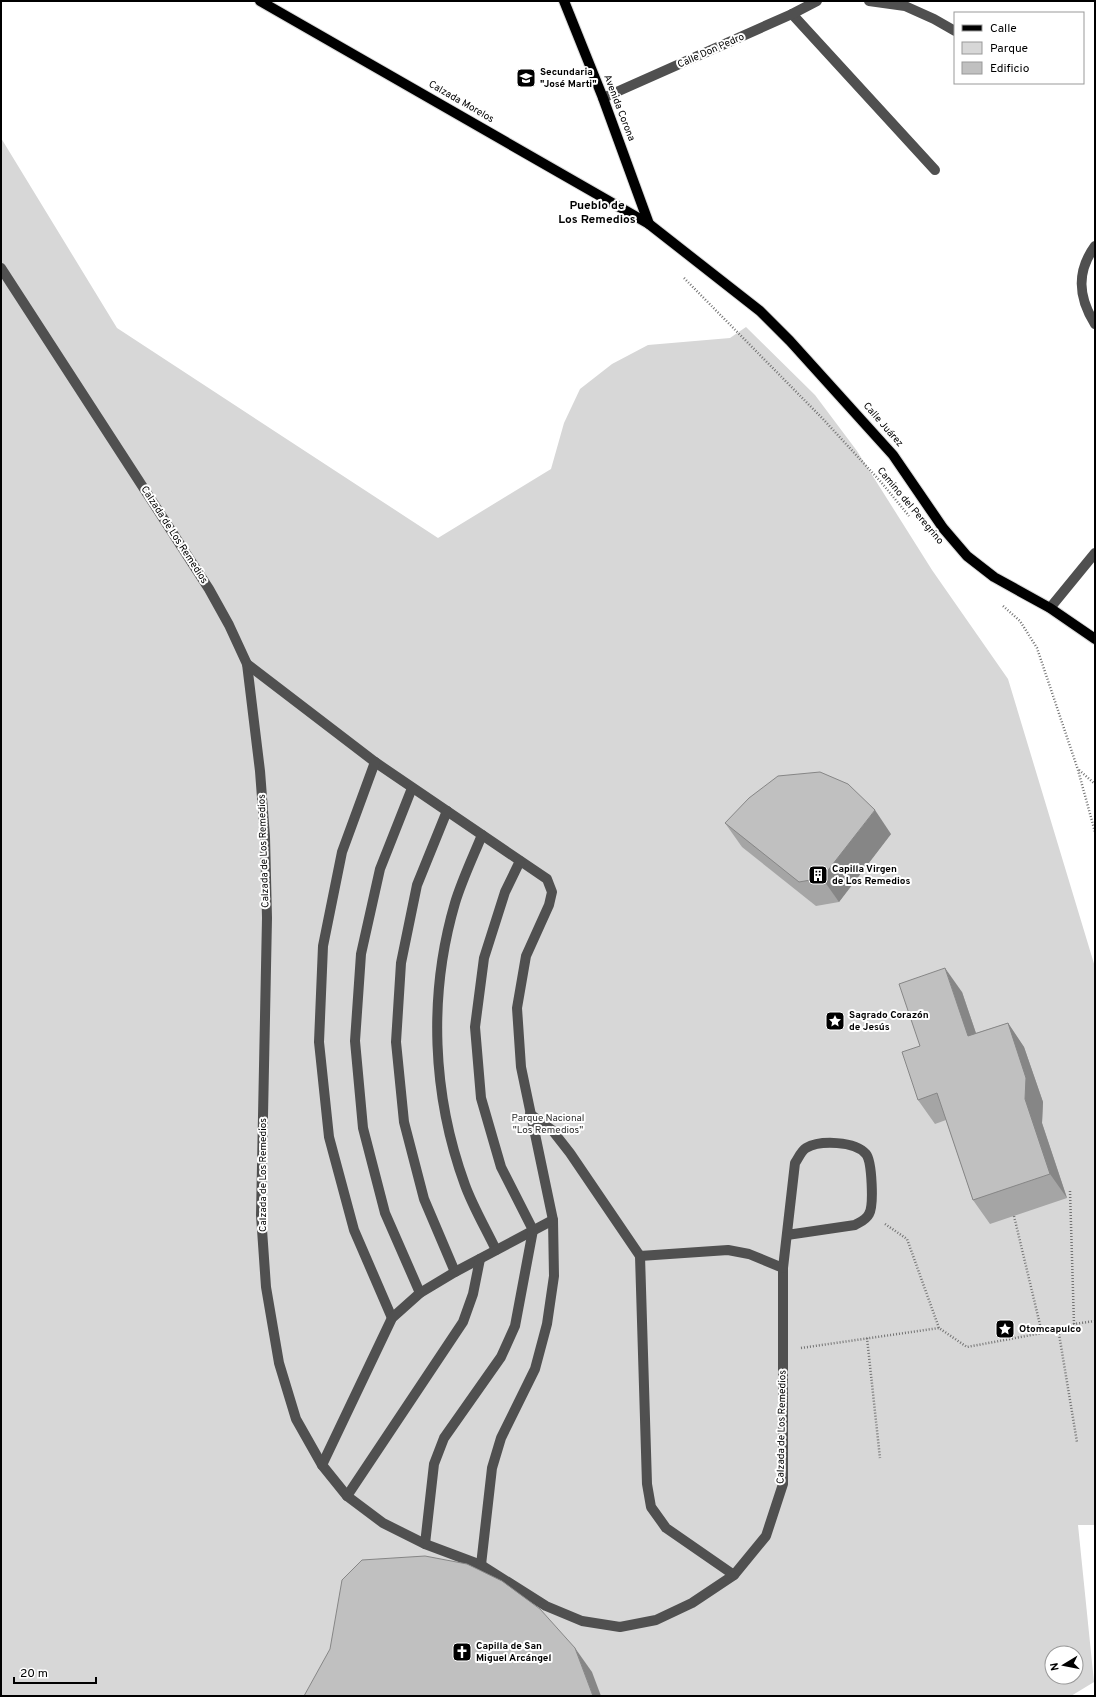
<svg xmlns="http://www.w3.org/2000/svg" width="1096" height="1697" viewBox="0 0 1096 1697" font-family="Overpass,sans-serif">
<rect width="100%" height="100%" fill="#fff"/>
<path fill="#d7d7d7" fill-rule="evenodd" d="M1,138L117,328L438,538L551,469L564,423L580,389L612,364L648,345L730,338L746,327L815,395L857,451L932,570L1008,679L1095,967V1525H1078L1094,1682L1071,1696H1ZM1052,1653H1076V1677H1052Z"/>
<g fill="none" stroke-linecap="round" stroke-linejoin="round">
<defs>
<g id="major">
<polyline points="260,1 649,224 760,311 790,341 893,455 943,528 967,556 994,577 1050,608 1095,639"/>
<polyline points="564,1 603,98 649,224"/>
</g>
</defs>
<use href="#major" stroke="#dbdbdb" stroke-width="12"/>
<g stroke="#727272" stroke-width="2.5" stroke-dasharray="1 2" stroke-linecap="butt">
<polyline points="684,278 823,419 881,482 909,516"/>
<polyline points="1003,606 1020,621 1037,648 1078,770 1095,832"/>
<polyline points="1079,770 1095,784"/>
<polyline points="1070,1191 1074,1324"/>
<polyline points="1014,1216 1042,1333"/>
<polyline points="885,1224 907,1239 939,1328"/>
<polyline points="1058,1328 1077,1442"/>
<polyline points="867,1338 880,1458"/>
<polyline points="801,1348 939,1328 967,1347 1042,1333 1074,1324 1095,1321"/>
</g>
<g stroke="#505050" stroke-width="10">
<polyline points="869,1 905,6 934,19 955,31"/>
<polyline points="792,14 935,170"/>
<polyline points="603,98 792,14 817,1"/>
<path d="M1095,246C1076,272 1078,297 1095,324"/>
<path d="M1,268L209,589L229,625L247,664L260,771L265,837L267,918L261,1215L266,1287L279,1363L296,1419L322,1465L347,1496L383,1523L425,1544L481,1565L546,1606L582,1621L620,1627L656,1620L692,1603L734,1575L766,1536L783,1484V1268L795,1163C798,1159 801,1151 806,1148C820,1140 855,1141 866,1154C872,1161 874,1206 869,1214C866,1220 860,1222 855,1225L787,1235"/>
<polyline points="1050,608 1095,553"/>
<polyline points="247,664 375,762 547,879 552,892 549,905 526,956 517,1008 521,1067 553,1220 554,1276 547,1324 535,1369 501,1438 492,1468 481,1565"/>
<polyline points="375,762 342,852 323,946 319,1042 329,1137 354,1230 392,1318"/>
<polyline points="412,788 380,869 361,954 355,1041 363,1128 385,1213 420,1293"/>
<polyline points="447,811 417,885 401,963 396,1042 404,1122 424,1199 455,1272"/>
<path d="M482,835C473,857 462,880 455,903C428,995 432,1095 465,1185C473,1207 486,1229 496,1250"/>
<polyline points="530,1114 552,1130 570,1153 640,1256 728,1250 749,1254 783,1268"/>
<polyline points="640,1256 647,1484 651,1507 666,1528 734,1575"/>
<polyline points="322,1465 392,1318 420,1293 455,1272 553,1220"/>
<polyline points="347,1496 463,1322 473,1294 480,1259"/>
<polyline points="425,1544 434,1464 444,1438 501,1357 515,1326 533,1230 501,1167 481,1098 475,1027 484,958 505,892 520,861"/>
</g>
<use href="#major" stroke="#000" stroke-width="10"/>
</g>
<g fill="#a5a5a5">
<polygon points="725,823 891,834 839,902 816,906 742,847"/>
<polygon points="962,992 976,1033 1008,1023 1024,1047 1043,1102 1042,1123 1067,1198 990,1224 973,1200 946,1120 935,1124 918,1100 920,1046"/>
</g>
<g fill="#868686">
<polygon points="875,810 891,834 839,902 822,878"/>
<polygon points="945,968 962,992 985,1060 968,1036"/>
<polygon points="1008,1023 1024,1047 1043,1102 1042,1123 1067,1198 1050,1174 1025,1099"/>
<polygon points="575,1648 592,1672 601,1696 593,1696"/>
</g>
<g fill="#c0c0c0" stroke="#868686">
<polygon points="820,772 848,784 875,810 822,878 799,882 725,823 749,798 778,776"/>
<polygon points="945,968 968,1036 1008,1023 1026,1078 1025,1099 1050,1174 973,1200 937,1093 918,1100 902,1052 920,1046 899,984"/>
<polygon points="425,1556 467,1564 502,1581 540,1609 575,1648 593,1696 304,1696 330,1649 342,1580 362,1560"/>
</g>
<defs>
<symbol id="school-square" viewBox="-11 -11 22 22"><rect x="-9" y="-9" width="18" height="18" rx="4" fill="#000" stroke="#fff"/><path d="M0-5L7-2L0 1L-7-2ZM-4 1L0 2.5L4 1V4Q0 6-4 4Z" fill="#fff"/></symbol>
<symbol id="building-square" viewBox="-11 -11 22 22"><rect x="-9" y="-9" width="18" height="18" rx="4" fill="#000" stroke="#fff"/><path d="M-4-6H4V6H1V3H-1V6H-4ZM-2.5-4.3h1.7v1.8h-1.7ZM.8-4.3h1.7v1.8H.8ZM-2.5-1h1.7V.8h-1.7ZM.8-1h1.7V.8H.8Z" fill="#fff"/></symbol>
<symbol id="sight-square" viewBox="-11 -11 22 22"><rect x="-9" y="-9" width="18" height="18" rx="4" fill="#000" stroke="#fff"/><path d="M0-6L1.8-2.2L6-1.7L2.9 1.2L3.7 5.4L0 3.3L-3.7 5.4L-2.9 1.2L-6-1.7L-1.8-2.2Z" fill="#fff"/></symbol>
<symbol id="church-square" viewBox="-11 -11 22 22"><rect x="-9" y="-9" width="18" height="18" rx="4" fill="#000" stroke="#fff"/><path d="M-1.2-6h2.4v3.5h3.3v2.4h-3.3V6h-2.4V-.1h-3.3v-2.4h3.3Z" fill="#fff"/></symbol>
</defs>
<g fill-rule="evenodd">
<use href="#school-square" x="515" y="67" width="22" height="22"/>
<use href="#building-square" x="807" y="864" width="22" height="22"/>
<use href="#sight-square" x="824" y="1010" width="22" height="22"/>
<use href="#sight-square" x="994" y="1318" width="22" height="22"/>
<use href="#church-square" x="451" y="1641" width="22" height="22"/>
</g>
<g text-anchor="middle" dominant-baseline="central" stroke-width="4" stroke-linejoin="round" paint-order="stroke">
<g font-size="10" fill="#000" stroke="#fff">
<text transform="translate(711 51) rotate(-24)">Calle Don Pedro</text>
<text transform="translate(461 102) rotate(30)">Calzada Morelos</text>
<text transform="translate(619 108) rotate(69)">Avenida Corona</text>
<text transform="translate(883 425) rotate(49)">Calle Juárez</text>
<text transform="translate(910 506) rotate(50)">Camino del Peregrino</text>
<text transform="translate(174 535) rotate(57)">Calzada de Los Remedios</text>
<text transform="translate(264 851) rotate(-92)">Calzada de Los Remedios</text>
<text transform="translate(263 1175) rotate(-90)">Calzada de Los Remedios</text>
<text transform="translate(782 1427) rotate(-89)">Calzada de Los Remedios</text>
</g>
<g font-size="10" font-weight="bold" fill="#000" stroke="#fff" text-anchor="start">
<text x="540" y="72">Secundaria<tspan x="540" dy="12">"José Marti"</tspan></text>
<text x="832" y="869">Capilla Virgen<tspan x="832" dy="12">de Los Remedios</tspan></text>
<text x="849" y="1015">Sagrado Corazón<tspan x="849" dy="12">de Jesús</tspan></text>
<text x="1019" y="1329">Otomcapulco</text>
<text x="476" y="1646">Capilla de San<tspan x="476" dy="12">Miguel Arcángel</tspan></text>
</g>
<g font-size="10" fill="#2e2e2e" stroke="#fff">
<text x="548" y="1118">Parque Nacional<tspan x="548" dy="12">"Los Remedios"</tspan></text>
</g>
<g font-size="12" font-weight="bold" fill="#000" stroke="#fff">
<text x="597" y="206">Pueblo de<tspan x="597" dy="14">Los Remedios</tspan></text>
</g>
</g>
<rect width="1096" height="1697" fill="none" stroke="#000000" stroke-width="4"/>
<rect x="954" y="12" width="130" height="72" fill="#ffffff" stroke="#999999"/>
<rect x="962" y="25" width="20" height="6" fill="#000000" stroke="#999999"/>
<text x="990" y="32" font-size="12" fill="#000000">Calle</text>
<rect x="962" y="42" width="20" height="12" fill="#d7d7d7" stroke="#999999"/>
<text x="990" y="52" font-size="12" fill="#000000">Parque</text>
<rect x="962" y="62" width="20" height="12" fill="#c0c0c0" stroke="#999999"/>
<text x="990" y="72" font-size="12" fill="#000000">Edificio</text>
<g transform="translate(1064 1665) rotate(260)"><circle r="19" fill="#ffffff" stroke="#999999"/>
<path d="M0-3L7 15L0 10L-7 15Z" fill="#000000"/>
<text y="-6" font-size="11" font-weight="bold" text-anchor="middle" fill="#000000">N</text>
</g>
<path d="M14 1677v6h82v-6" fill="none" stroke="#000000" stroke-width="2"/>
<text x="20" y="1677" font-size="12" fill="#000000" stroke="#ffffff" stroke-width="3" paint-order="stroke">20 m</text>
</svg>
